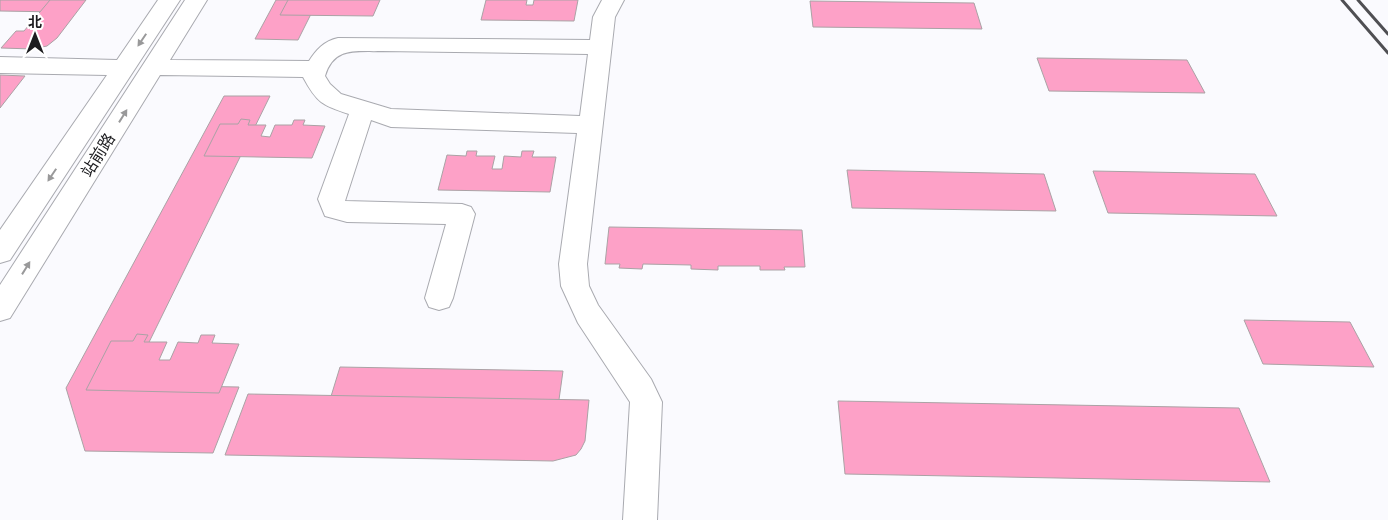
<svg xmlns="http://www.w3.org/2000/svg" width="1388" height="520" viewBox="0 0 1388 520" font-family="Rubik,'Noto Sans SC',sans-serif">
<rect width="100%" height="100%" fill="#fafafe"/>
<g fill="#fda1c7" stroke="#aaa2a5">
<polygon points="0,0 70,0 60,12 0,11"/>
<polygon points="50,0 86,0 57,38 47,46 33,49 1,48 16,31 24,31"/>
<polygon points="276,0 318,0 298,40 255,39"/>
<polygon points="288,0 380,0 373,16 280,15"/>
<polygon points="486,0 527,0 526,5 533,5 534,0 578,0 574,21 481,20"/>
<polygon points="810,1 974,3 982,29 813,27"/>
<polygon points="1037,58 1187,60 1205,93 1049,91"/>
<polygon points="0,75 25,76 0,108"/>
<polygon points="224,96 270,96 128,385 239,387 213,453 85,451 66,388"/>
<polygon points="241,119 250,120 248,125 266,125 261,136 270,137 275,125 292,125 294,120 305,120 303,125 325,126 312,158 204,156 220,124 238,124"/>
<polygon points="467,151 477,151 476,156 495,156 492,169 502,169 504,156 521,157 522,151 534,151 532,157 556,157 550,192 438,190 447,155 466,156"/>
<polygon points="847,170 1044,174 1056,211 852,208"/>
<polygon points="1093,171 1255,174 1277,216 1108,213"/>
<polygon points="609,227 802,230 805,267 784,267 785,270 760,270 760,266 718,266 718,270 691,269 691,265 643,264 642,269 619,268 620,264 605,264"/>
<polygon points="1244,320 1350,322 1374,367 1263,364"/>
<polygon points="137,334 148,335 144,342 167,342 159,360 170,360 178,342 198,343 201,335 215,335 212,343 239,344 219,393 86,390 111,341 133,341"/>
<polygon points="340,367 563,371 556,421 325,416"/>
<polygon points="248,394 589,400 585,441 581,449 576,455 553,461 225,455"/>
<polygon points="838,401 1239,408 1270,482 845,474"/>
</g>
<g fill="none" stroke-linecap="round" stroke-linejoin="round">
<defs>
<g id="minor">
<polygon points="158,0 180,0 10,260 0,263 0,230 107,75 0,73 0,57 117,60"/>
<path d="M185,0H207L170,60L309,61C316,50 324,41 338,38L590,40L593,17L602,0H624L615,17L587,264L589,286L598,305L651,379L662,402L657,520H623L630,402L578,323L561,286L559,264L577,133L391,127L371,120L345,201L462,204L471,207L475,214L453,298L449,307L439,310L429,307L425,298L446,224L347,222L325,216L318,199L349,114C322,105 317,103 303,77L160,75L10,318L0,321V285ZM382,51L588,54L580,116L391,109L341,94L330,84L325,76C334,46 356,52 382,51Z"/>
</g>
</defs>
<use href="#minor" stroke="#a9aab0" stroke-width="2"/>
<use href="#minor" fill="#fff" fill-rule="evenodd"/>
<g stroke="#4f4f53" stroke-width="3">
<polyline points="1342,0 1388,53"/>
<polyline points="1358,0 1388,34"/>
</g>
</g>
<defs><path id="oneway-solid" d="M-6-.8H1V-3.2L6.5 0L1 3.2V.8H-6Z" transform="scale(1.25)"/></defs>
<g fill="#99999a">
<use href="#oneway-solid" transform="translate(142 40) rotate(124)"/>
<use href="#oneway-solid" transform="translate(123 116) rotate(-58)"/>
<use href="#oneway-solid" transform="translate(52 175) rotate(124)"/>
<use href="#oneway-solid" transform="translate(26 268) rotate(-58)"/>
</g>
<g text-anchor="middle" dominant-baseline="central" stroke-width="4.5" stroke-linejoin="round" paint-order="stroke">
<g font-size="16" fill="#1c1c1f" stroke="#fff">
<text transform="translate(98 155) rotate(-58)">站前路</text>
</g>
</g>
<g transform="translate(35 35)" stroke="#ffffff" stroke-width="4" paint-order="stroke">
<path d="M0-4L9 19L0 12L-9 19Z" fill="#1c1c1f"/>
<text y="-8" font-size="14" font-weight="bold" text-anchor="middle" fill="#1c1c1f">北</text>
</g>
</svg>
